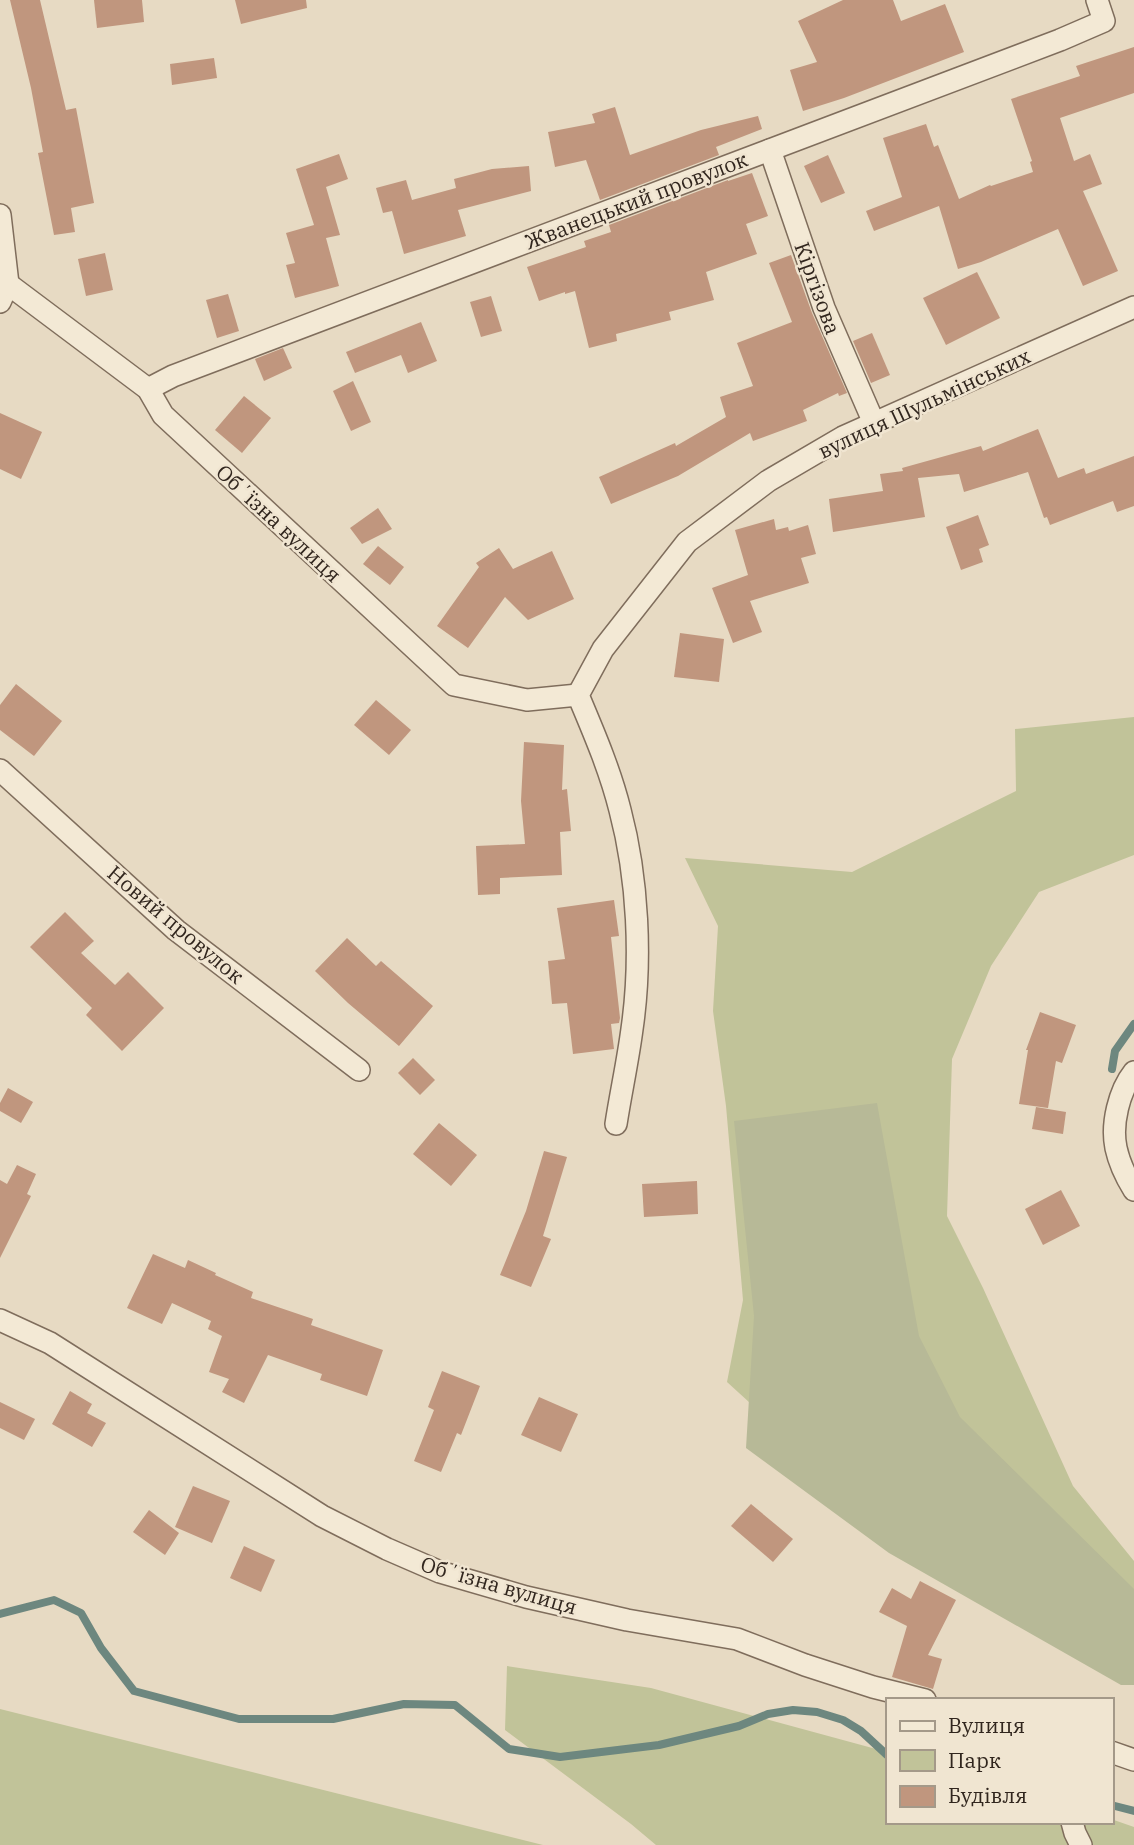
<svg xmlns="http://www.w3.org/2000/svg" width="1134" height="1845" viewBox="0 0 1134 1845" font-family="'IBM Plex Serif',serif">
<rect width="100%" height="100%" fill="#e7dac3"/>
<g fill="#c1c399">
<polygon points="1134,717 1134,855 1039,892 991,966 952,1059 947,1216 983,1288 1073,1486 1134,1561 1134,1631 881,1522 727,1382 743,1300 726,1106 713,1011 718,926 685,858 852,872 1016,791 1015,729"/>
<polygon points="507,1666 651,1688 887,1752 887,1822 1111,1822 1111,1819 1134,1827 1134,1845 656,1845 631,1824 505,1730"/>
<polygon points="0,1709 543,1845 0,1845"/>
</g>
<polygon fill="#b7b997" points="877,1103 919,1336 960,1417 1134,1589 1134,1685 1121,1685 889,1553 746,1448 754,1316 734,1121"/>
<g fill="none" stroke-linecap="round" stroke-linejoin="round">
<g stroke="#6d877f" stroke-width="8">
<polyline points="1112,1069 1115,1051 1134,1024"/>
<polyline points="0,1614 54,1600 81,1613 101,1648 134,1691 239,1719 333,1719 404,1704 455,1705 509,1749 560,1757 659,1745 739,1726 768,1714 793,1710 817,1712 843,1720 861,1731 887,1755"/>
<polyline points="1111,1805 1134,1811"/>
</g>
</g>
<g fill="#c0967e">
<polygon points="10,0 40,0 66,110 76,108 94,203 71,208 75,232 54,235 38,153 43,152 31,88"/>
<polygon points="94,0 142,0 144,22 97,28"/>
<polygon points="235,0 306,0 307,8 241,24"/>
<polygon points="843,0 893,0 901,21 945,4 964,52 844,98 803,111 790,70 817,62 798,21"/>
<polygon points="1134,47 1134,93 1060,118 1074,161 1090,154 1102,184 1083,191 1118,271 1083,286 1058,229 981,262 958,269 939,206 874,231 866,211 902,197 883,138 926,124 934,147 938,145 959,199 990,185 991,186 1033,172 1030,162 1032,161 1011,99 1080,76 1076,66"/>
<polygon points="214,58 217,78 172,85 170,64"/>
<polygon points="615,107 630,155 701,130 758,116 762,129 716,147 719,155 600,200 586,160 555,167 548,132 595,123 592,114"/>
<polygon points="339,154 348,179 326,187 340,235 326,238 339,286 295,298 286,265 295,263 286,233 314,225 296,169"/>
<polygon points="828,155 845,193 821,203 804,166"/>
<polygon points="529,166 531,191 458,210 466,236 404,254 392,211 383,213 376,188 406,180 412,200 456,188 454,179 492,169"/>
<polygon points="752,173 768,216 746,224 757,254 706,272 714,300 669,312 671,320 616,334 617,341 589,348 575,291 565,294 565,292 539,301 527,267 586,247 584,241 611,232 609,225 728,180 728,181"/>
<polygon points="105,253 113,290 86,296 78,259"/>
<polygon points="791,255 812,313 847,393 839,396 838,393 803,410 807,421 753,441 750,433 678,476 611,504 599,477 675,443 676,446 726,417 720,397 753,386 737,343 792,322 769,263"/>
<polygon points="977,272 1000,318 946,345 923,298"/>
<polygon points="228,294 239,331 217,338 206,300"/>
<polygon points="491,296 502,331 481,337 470,302"/>
<polygon points="421,322 437,361 408,373 401,355 355,373 346,352"/>
<polygon points="872,333 890,375 871,383 853,341"/>
<polygon points="283,348 292,368 264,381 255,359"/>
<polygon points="353,381 371,422 351,431 333,391"/>
<polygon points="244,396 271,418 242,453 215,430"/>
<polygon points="0,413 42,432 21,479 0,469"/>
<polygon points="1038,429 1058,478 1084,468 1086,474 1134,456 1134,506 1117,512 1113,501 1050,525 1047,517 1044,518 1028,472 964,492 959,474 918,478 925,517 833,532 829,499 883,491 880,474 903,471 902,468 981,446 983,451"/>
<polygon points="378,508 392,529 362,544 350,528"/>
<polygon points="978,515 989,545 979,549 983,562 961,570 946,527"/>
<polygon points="774,519 776,530 788,527 789,531 808,525 816,554 801,558 809,583 750,601 762,632 733,643 712,588 748,575 735,530"/>
<polygon points="378,546 404,567 390,585 363,564"/>
<polygon points="499,548 513,569 552,551 574,599 528,620 505,597 468,648 437,626 479,567 476,563"/>
<polygon points="680,633 724,639 719,682 674,677"/>
<polygon points="16,684 62,721 34,756 0,730 0,705"/>
<polygon points="376,700 411,730 389,755 354,725"/>
<polygon points="524,742 564,745 562,790 567,789 571,831 560,832 562,875 500,878 500,894 478,895 476,846 525,844 521,801"/>
<polygon points="614,900 619,936 611,937 620,1018 619,1023 611,1024 614,1049 573,1054 567,1003 552,1004 548,961 565,959 557,908"/>
<polygon points="65,912 94,941 81,953 115,985 128,972 164,1008 122,1051 86,1015 92,1008 30,947"/>
<polygon points="347,938 376,966 381,961 433,1006 399,1046 348,1003 315,971"/>
<polygon points="1040,1012 1076,1025 1062,1063 1056,1061 1048,1108 1019,1104 1028,1050 1026,1050"/>
<polygon points="413,1058 435,1080 420,1095 398,1073"/>
<polygon points="8,1088 33,1102 21,1123 0,1111 0,1103"/>
<polygon points="1036,1107 1066,1112 1063,1134 1032,1129"/>
<polygon points="439,1123 477,1155 451,1186 413,1154"/>
<polygon points="544,1151 567,1157 543,1236 551,1239 531,1287 500,1275 526,1211"/>
<polygon points="17,1165 36,1174 27,1194 31,1196 0,1258 0,1180 7,1184"/>
<polygon points="697,1181 698,1214 644,1217 642,1184"/>
<polygon points="1061,1190 1080,1226 1043,1245 1025,1209"/>
<polygon points="153,1254 185,1268 188,1260 216,1273 215,1275 253,1292 251,1298 313,1319 311,1325 383,1350 367,1396 320,1380 322,1374 268,1355 244,1403 222,1392 229,1379 209,1372 222,1336 208,1329 211,1321 172,1303 162,1324 127,1308"/>
<polygon points="442,1371 480,1386 461,1435 457,1433 441,1472 414,1461 434,1410 428,1407"/>
<polygon points="70,1391 92,1404 87,1413 106,1423 92,1447 52,1424"/>
<polygon points="539,1397 578,1414 561,1452 521,1435"/>
<polygon points="0,1402 35,1419 24,1440 0,1428"/>
<polygon points="193,1486 230,1501 212,1543 175,1527"/>
<polygon points="751,1504 793,1539 773,1562 731,1526"/>
<polygon points="149,1510 179,1533 165,1555 133,1532"/>
<polygon points="244,1546 275,1560 261,1592 230,1578"/>
<polygon points="920,1581 956,1600 928,1655 942,1659 933,1689 892,1677 907,1626 879,1612 892,1588 911,1599"/>
</g>
<g fill="none" stroke-linecap="round" stroke-linejoin="round">
<defs>
<g id="street">
<polyline points="770,150 824,308 874,423"/>
<polyline points="0,215 8,284 0,302"/>
<polyline points="8,284 148,389 163,415 454,685 527,700 578,695"/>
<polyline points="148,389 173,376 1060,40 1104,21 1097,0"/>
<polyline points="0,770 176,930 359,1070"/>
<path d="M1134,1072C1119,1091 1111,1124 1116,1148C1119,1162 1126,1177 1134,1190"/>
<path d="M616,1124C621,1092 628,1060 632,1029C642,960 638,878 620,810C610,770 594,733 578,695L603,649L687,542L768,481L843,437L1134,307"/>
<polyline points="0,1320 50,1343 322,1516 387,1549 440,1572 526,1597 627,1620 737,1639 805,1665 873,1687 925,1700"/>
<polyline points="1111,1752 1134,1760"/>
<polyline points="1072,1822 1075,1833 1081,1845"/>
</g>
</defs>
<use href="#street" stroke="#7f6d5c" stroke-width="24"/>
<use href="#street" stroke="#f3e9d5" stroke-width="21"/>
</g>
<g text-anchor="middle" dominant-baseline="central" stroke-width="5" stroke-linejoin="round" paint-order="stroke">
<g font-size="21" fill="#31261e" stroke="#f0e5d1">
<text transform="translate(636 200) rotate(-21)">Жванецький провулок</text>
<text transform="translate(818 288) rotate(70)">Кіргізова</text>
<text transform="translate(924 403) rotate(-25)">вулиця Шульмінських</text>
<text transform="translate(279 523) rotate(43)">Обʼїзна вулиця</text>
<text transform="translate(176 924) rotate(40)">Новий провулок</text>
<text transform="translate(499 1585) rotate(16)">Обʼїзна вулиця</text>
</g>
</g>
<rect x="886" y="1698" width="228" height="126" fill="#f0e5d1" stroke="#a49989" stroke-width="2"/>
<rect x="900" y="1721" width="35" height="10" fill="#f3e9d5" stroke="#a49989" stroke-width="2"/>
<text x="948" y="1733" font-size="21" fill="#31261e">Вулиця</text>
<rect x="900" y="1750" width="35" height="21" fill="#c1c399" stroke="#a49989" stroke-width="2"/>
<text x="948" y="1768" font-size="21" fill="#31261e">Парк</text>
<rect x="900" y="1786" width="35" height="21" fill="#c0967e" stroke="#a49989" stroke-width="2"/>
<text x="948" y="1803" font-size="21" fill="#31261e">Будівля</text>
</svg>
